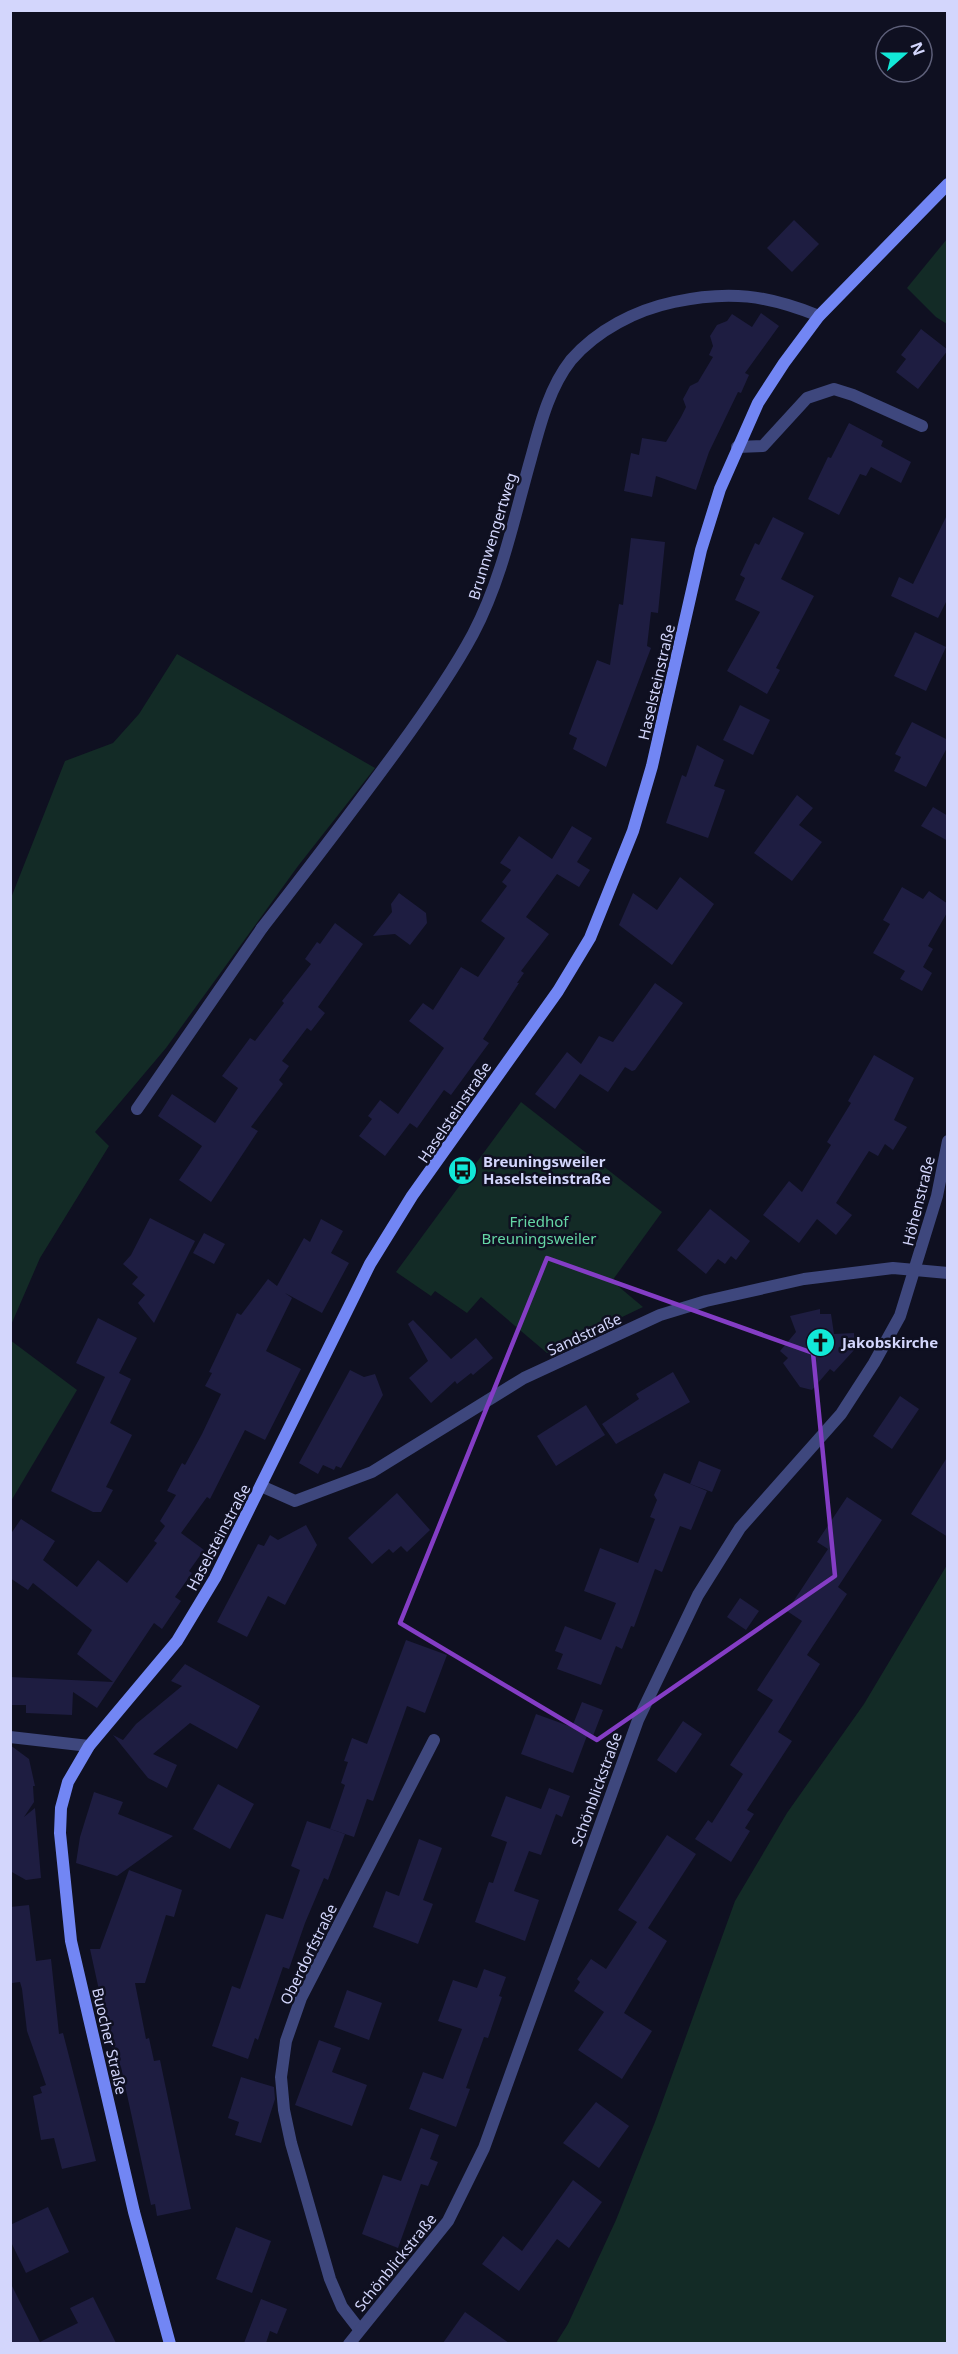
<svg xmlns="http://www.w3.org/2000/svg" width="958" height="2354" viewBox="0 0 958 2354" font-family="'Noto Sans',sans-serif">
<rect width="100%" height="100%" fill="#0f1021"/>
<g fill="#132b26">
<polygon points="947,239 947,324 936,317 907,288"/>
<polygon points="177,654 375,768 298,866 166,1048 95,1132 109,1146 40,1258 11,1325 11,898 65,761 113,743 139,714"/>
<polygon points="521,1102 662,1212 612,1281 643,1307 547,1353 481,1297 467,1313 435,1291 431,1296 396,1272"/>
<polygon points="10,1340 77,1390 11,1501 10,1501"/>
<polygon points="947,1565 947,2343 556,2343 568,2324 616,2220 655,2122 735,1901 787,1813 864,1704"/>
</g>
<g fill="#1e1d41">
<polygon points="794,220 819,244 792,272 767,248"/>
<polygon points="761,313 779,326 745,373 749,375 741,393 738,392 709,452 696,490 656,476 652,497 624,491 631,453 639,455 642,438 666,442 681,417 686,407 683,399 690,386 698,382 713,357 709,355 713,346 710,336 717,325 727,321 732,314 752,327"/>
<polygon points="921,329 948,350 918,389 896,372 906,359 901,355"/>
<polygon points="849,423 883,441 881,446 911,462 901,483 871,467 866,476 860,474 839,515 808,499 828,457 831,458"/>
<polygon points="948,513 948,598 938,618 891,596 899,577 913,584"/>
<polygon points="773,517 804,533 781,579 814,596 776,668 780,670 767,694 727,671 760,612 735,600 745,578 740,575 755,543 759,545"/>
<polygon points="631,538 665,542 658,613 651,612 647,646 651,648 606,767 573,749 577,738 569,734 597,660 610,665 619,604 623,605"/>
<polygon points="915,632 946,647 926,691 894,676"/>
<polygon points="740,705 770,720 753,755 723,740"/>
<polygon points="912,722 948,740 948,746 926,787 894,771 901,757 895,754"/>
<polygon points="697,745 724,760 714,786 725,790 708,838 666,823 682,775 686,777"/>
<polygon points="797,795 813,808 799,825 822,842 792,881 754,853"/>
<polygon points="933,807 948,816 948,841 921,826"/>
<polygon points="572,826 592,838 577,862 590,870 579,887 557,874 526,917 549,934 521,971 524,973 517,983 519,983 483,1039 489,1043 451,1095 444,1090 417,1128 404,1119 410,1123 385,1156 359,1136 372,1119 368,1116 380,1100 398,1114 444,1048 409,1021 423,1003 433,1010 461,967 478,977 505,938 481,921 507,886 502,882 511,870 500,863 519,836 552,859"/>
<polygon points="680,877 714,904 672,965 619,925 633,893 657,910"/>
<polygon points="902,887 923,899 929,891 948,904 948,911 928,946 933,949 923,967 932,973 922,991 900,979 905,971 873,953 890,924 883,920"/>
<polygon points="399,893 426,913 427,923 410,945 395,934 373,936 392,912 391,904"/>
<polygon points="335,923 363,944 318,1007 325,1013 311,1031 307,1028 282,1061 289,1066 279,1080 283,1084 251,1127 258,1131 211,1202 179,1180 202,1146 158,1116 172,1094 215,1123 238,1088 222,1076 250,1038 255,1041 284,1003 282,1001 311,964 305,959 317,942 320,944"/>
<polygon points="655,983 683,1003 635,1070 632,1071 625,1067 608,1092 580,1074 555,1109 535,1094 567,1052 581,1064 599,1036 613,1042"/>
<polygon points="874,1055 914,1078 894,1120 907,1127 893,1150 885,1144 878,1156 869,1151 836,1203 852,1215 836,1235 817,1219 799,1243 763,1215 789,1181 802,1192 831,1145 827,1142 851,1103 848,1101"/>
<polygon points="710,1209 750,1241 736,1260 731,1256 725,1264 718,1259 706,1274 677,1250"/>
<polygon points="150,1218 195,1241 154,1323 138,1303 145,1295 132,1284 138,1277 123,1264 131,1255"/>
<polygon points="321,1219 343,1231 331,1253 349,1263 322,1313 285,1293 292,1298 266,1351 301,1369 265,1440 245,1430 210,1499 207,1497 181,1533 204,1550 189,1571 192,1573 175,1597 181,1601 162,1629 154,1623 97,1708 73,1692 72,1715 26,1713 26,1705 10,1705 10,1677 113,1682 77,1654 92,1630 33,1583 28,1590 10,1578 10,1535 21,1519 55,1541 43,1560 77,1587 98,1560 127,1583 157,1543 154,1541 165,1526 160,1521 176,1495 167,1491 182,1463 185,1465 202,1434 221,1394 205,1386 212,1373 209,1372 237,1313 241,1315 268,1279 277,1286 304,1238 310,1242"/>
<polygon points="204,1233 225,1244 214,1264 193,1253"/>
<polygon points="820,1309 820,1314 831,1314 834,1334 854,1333 855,1349 834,1372 830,1369 812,1390 800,1387 783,1363 788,1358 780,1351 796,1332 790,1316"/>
<polygon points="98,1318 137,1338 119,1373 131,1379 110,1423 132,1435 106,1487 113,1490 101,1512 93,1512 51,1491 105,1377 76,1363"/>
<polygon points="413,1320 451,1359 476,1338 493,1358 473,1375 471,1373 457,1384 455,1381 431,1403 409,1378 428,1361 408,1324"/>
<polygon points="350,1370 364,1377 375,1374 383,1395 341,1468 336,1466 334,1470 323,1465 318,1474 299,1463"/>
<polygon points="673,1372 690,1402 616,1444 602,1424 639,1399 636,1394"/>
<polygon points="900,1396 919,1409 892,1449 873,1436"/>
<polygon points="586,1405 605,1435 556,1466 537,1436"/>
<polygon points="948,1456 948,1537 911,1514"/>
<polygon points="699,1461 721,1470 712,1492 690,1484"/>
<polygon points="664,1473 707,1491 691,1530 680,1526 662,1572 655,1569 634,1627 631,1626 622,1649 616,1646 601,1685 557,1669 563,1654 555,1651 565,1626 601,1640 616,1603 584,1591 600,1548 638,1563 655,1519 650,1517 657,1500 654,1495"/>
<polygon points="397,1493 430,1530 407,1552 401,1546 393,1553 389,1549 372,1564 348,1538"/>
<polygon points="847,1497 882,1520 838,1587 847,1594 807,1655 820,1664 778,1732 792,1741 747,1810 754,1814 745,1828 750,1831 731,1862 695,1839 708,1820 712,1823 743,1774 730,1765 773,1700 757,1690 802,1621 787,1611 828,1549 817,1542"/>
<polygon points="306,1525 317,1545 285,1605 268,1596 247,1637 217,1622 258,1544 264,1546 270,1535 278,1540"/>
<polygon points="740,1598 759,1611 746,1630 727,1617"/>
<polygon points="406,1640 447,1655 425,1713 407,1706 373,1801 367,1799 354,1837 330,1829 345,1785 341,1783 348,1762 344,1761 352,1738 367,1744"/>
<polygon points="185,1664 260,1706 237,1749 190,1723 153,1754 177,1765 167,1788 148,1778 113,1735 123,1740 136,1724 182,1686 171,1681"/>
<polygon points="582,1702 603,1710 593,1736 588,1733 573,1773 521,1754 536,1714 583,1731 572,1727"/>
<polygon points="683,1721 702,1734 676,1773 657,1760"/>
<polygon points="10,1745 29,1759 35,1786 33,1786 34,1802 24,1817 35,1808 41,1878 26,1880 10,1871"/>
<polygon points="218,1784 254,1804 230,1849 193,1829"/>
<polygon points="549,1788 570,1796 562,1817 556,1814 541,1855 529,1851 514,1891 539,1900 525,1941 475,1922 489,1882 493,1883 507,1842 491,1836 506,1796 541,1809"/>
<polygon points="94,1792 123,1802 118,1814 173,1836 117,1876 76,1863 80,1837"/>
<polygon points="307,1821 345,1834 328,1880 324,1878 305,1923 289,1969 283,1967 258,2040 255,2038 248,2059 212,2046 232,1986 240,1989 266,1914 283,1919 300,1870 291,1866"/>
<polygon points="667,1835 696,1854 648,1928 667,1941 624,2013 652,2031 622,2079 578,2050 604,2012 574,1991 580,1982 577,1979 591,1959 606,1969 637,1922 618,1910"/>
<polygon points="419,1839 442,1848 423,1900 433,1904 418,1944 373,1927 386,1891 399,1896"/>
<polygon points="129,1870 182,1890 174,1917 166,1915 145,1983 135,1983 146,2039 149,2038 154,2061 160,2060 191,2209 157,2216 155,2204 151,2205 121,2067 116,2068 90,1949 100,1949"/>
<polygon points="29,1905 36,1961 51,1959 59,2034 63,2033 96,2161 62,2169 54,2138 41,2140 33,2096 42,2093 40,2087 46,2085 27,2031 22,1989 20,1982 12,1983 10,1977 10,1907"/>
<polygon points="484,1969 506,1977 499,1996 502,1997 488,2038 484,2037 466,2088 470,2089 456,2127 409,2109 423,2072 443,2079 462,2029 438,2021 453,1980 477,1988"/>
<polygon points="347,1990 382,2003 369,2040 334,2027"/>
<polygon points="319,2040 341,2048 332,2072 367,2085 352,2126 295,2105"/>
<polygon points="241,2077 274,2087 275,2099 261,2143 235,2135 239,2122 228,2118"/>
<polygon points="596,2102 629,2126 599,2168 563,2143"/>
<polygon points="421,2128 439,2135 430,2159 438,2162 428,2186 421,2184 398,2248 362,2234 383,2175 401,2181"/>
<polygon points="573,2180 602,2202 569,2248 557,2239 519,2291 482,2264 503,2236 522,2251"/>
<polygon points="48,2207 69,2252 26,2273 10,2240 10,2225"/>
<polygon points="236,2227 271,2241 252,2293 216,2279"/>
<polygon points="10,2282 40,2342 78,2323 70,2308 93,2297 116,2343 10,2343"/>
<polygon points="261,2299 287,2309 277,2334 270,2331 266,2343 244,2343"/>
<polygon points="465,2312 509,2343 443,2343"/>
</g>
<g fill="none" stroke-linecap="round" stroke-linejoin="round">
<polyline stroke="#3e477d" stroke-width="12" points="137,1109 262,928"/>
<g stroke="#3e477d" stroke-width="12">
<polyline points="737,447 763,446 807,398 834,389 853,395 922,426"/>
<path d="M262,928C308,869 353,810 397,750C424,713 451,675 473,634C502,579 514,518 531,458C540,425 549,388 571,360C597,330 636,310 674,302C729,290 767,295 819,316"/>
<polyline points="261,1486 295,1501 372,1472 524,1378 660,1315 706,1301 804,1279 893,1268 948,1273"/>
<polyline points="10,1737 89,1746"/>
<polyline points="359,2329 342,2307 330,2279 291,2143 284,2110 281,2077 286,2041 301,1998 434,1740"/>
<polyline points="349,2344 448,2221 484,2148 638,1720 698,1595 740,1528 841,1414 874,1363 900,1316 937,1196 948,1141"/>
</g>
<polyline stroke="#7286f4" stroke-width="12" points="170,2344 134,2212 71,1941 60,1833 61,1808 68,1782 89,1746 177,1641 215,1578 370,1264 412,1196 558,991 590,938 633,831 652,766 701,550 720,489 758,403 784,363 819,316 948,184"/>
</g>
<path fill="none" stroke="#843dc5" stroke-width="4.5" stroke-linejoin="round" d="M547,1258L813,1353L835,1576L597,1740L400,1623Z"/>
<defs>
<symbol id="bus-disc" viewBox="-11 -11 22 22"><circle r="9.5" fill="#12e8d7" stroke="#0f1021"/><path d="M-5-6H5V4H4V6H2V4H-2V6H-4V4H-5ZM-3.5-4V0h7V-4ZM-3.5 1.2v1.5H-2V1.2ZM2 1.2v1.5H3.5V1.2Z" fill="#111"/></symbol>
<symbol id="church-disc" viewBox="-11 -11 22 22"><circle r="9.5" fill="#12e8d7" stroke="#0f1021"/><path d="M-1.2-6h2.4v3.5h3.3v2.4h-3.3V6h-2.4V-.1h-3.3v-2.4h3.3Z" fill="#111"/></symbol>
</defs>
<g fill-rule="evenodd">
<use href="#bus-disc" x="446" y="1154" width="33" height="33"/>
<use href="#church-disc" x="804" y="1326" width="33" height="33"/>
</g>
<g text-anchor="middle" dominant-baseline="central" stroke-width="5" stroke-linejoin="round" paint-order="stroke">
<g font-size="15" fill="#d3d6fc" stroke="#0f1021">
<text transform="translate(492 536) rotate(-73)">Brunnwengertweg</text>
<text transform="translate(656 682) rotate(-77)">Haselsteinstraße</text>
<text transform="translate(454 1112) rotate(-56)">Haselsteinstraße</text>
<text transform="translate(918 1201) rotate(-76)">Höhenstraße</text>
<text transform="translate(584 1334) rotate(-25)">Sandstraße</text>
<text transform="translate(218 1537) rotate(-62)">Haselsteinstraße</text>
<text transform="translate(596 1789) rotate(-70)">Schönblickstraße</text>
<text transform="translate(308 1954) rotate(-64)">Oberdorfstraße</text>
<text transform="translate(110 2041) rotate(77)">Buocher Straße</text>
<text transform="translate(395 2262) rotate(-51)">Schönblickstraße</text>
</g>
<g font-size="15" font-weight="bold" fill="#d3d6fc" stroke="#0f1021" text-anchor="start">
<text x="483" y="1161">Breuningsweiler<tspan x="483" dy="17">Haselsteinstraße</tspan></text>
<text x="842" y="1342">Jakobskirche</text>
</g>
<g font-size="15" fill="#65d6a5" stroke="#0f1021">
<text x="539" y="1221">Friedhof<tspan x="539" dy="17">Breuningsweiler</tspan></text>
</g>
</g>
<rect width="958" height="2354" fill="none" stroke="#d3d6fc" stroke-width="24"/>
<g transform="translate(904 54) rotate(69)"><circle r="28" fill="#0f1021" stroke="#5d5f79" stroke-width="1.5"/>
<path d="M0-4.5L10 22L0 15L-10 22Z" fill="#12e8d7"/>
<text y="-9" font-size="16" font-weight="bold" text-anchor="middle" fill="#d3d6fc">N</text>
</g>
</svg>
